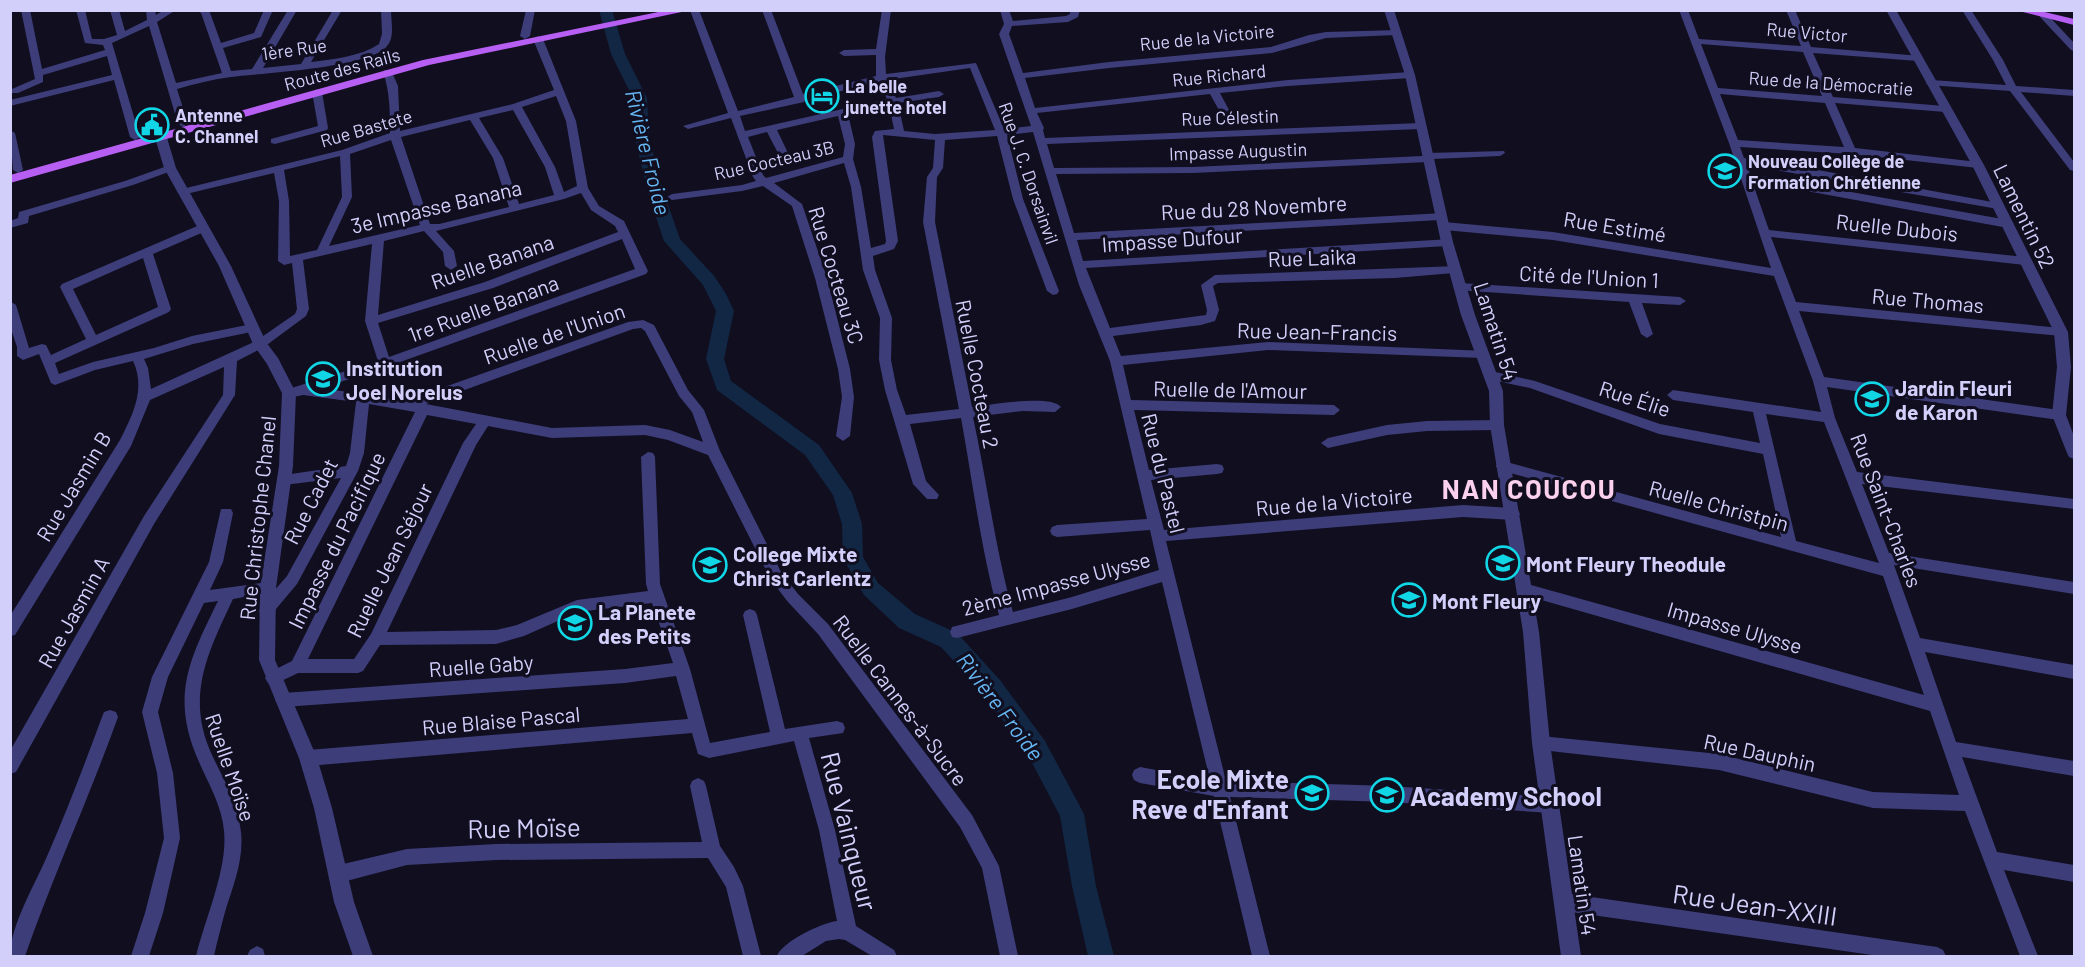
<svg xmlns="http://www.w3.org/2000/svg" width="2085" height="967" viewBox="0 0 2085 967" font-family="Barlow,sans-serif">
<rect width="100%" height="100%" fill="#100e1f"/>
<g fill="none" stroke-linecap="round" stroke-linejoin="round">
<polygon fill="#122744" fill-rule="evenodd" points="599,10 612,10 625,54 647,98 649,138 664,193 680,239 715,277 726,294 734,311 724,359 731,381 819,445 852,493 862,524 863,557 878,583 915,614 957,633 1000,680 1045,741 1084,814 1096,886 1114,956 1088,956 1072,886 1060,816 1029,757 984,694 941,647 899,628 864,595 843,558 842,524 833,495 805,455 717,390 706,359 716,311 703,285 664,241 648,193 635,138 633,98 611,54"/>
<g fill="#3d3d7a" fill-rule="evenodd">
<path d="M21,10H30L42,69L105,50L103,45L85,43L76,10H85L92,39H104L117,35L110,10H119L125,31L147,20L146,10H155L156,15L164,10H176L157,22L176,83L222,73L201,13L197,10H209L221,43L254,33L264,10H273L261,37L223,48L231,71L252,69L288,10H297L263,68L301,64L333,10H342L311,62C334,59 359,57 379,44L382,34L381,10H391C391,22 395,37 387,46C370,68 262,73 231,77C213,79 195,84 177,89L188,124L183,127L178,124L149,26L112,43L140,137L135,140L130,137L114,80L10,106V100L112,75L107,56L43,75V82L18,93H12V89L35,79Z"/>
<polygon points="526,10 535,10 530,36 525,39 520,36"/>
<path d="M690,10H699L738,111L794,97L762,10H771L803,94L876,76V55L844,56L839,53L844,50L876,49L882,10H891L885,57L886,74L976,63L1004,129L1031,126L999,34L1004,24L1000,10H1009L1013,21L1066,16L1070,14V10H1080L1078,17L1068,22L1012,26L1009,34L1023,73L1109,62L1271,47L1309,35L1326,32L1399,30V34L1396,35L1326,38L1272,53L1109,68L1025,78L1035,108L1288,80L1410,72L1415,75L1410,78L1288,86L1220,93L1229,110L1224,113L1220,112L1210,94L1037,113L1044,128L1043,130L1045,138L1420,123L1425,126L1420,129L1047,144L1054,168L1193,167L1422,156L1427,153L1504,151L1505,153L1500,156L1433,159L1428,162L1193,173L1056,174L1074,233L1444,213L1446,216L1440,220L1077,240L1083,261L1451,239V245L1447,246L1086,268L1110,328L1206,315L1207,310L1201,285L1215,275L1458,266L1460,269L1454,273L1395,278L1218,283L1213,286L1219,310L1215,321L1201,325L1113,336L1121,356L1268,342L1487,351L1489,354L1483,358L1268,350L1123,365L1131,400L1334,405L1340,410L1334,415L1134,410L1149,470L1217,464L1222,465L1224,469L1222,473L1217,474L1151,480L1164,530L1463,505L1513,508L1518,510L1520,514L1518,518L1513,520L1463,517L1166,541L1226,781L1390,786L1551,797L1557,799L1559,805L1557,811L1551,813L1390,802L1230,797L1270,956H1252L1214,796L1140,783L1134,780L1132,775L1134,770L1140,767L1210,780L1162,582L1072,609L957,638L952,637L950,632L952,627L999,615C981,550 973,484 961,418L910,424L926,481L939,495L937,499H927L913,484L885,390L879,360L880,318L863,270L851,187L844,163L774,183L802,204L827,278L850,369L854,397L850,436L843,441L836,436L842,397L838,369L815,278L792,206L763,186L742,191L672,200L667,197L672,194L742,185L756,181L753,177L731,118L688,129L683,126L728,113ZM970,68L995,130L935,134L904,131L898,103L939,97L944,94L939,91L896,98L887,80ZM878,82L887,99L745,131L740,116L804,102L805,100ZM889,105L894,129L875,131L872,137L886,241L885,244L871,248L861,187L853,159L855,144L848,114ZM838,116L845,144L843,157L766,178L763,175L748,137L767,132L778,153L783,156L788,153L777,130ZM1033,132L1079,285L1110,361L1147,519L1057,525L1052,527L1050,531L1052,535L1057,537L1150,530L1159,570L1072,597L1013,612C995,548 987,482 973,417L1023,411L1055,412L1061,407C1051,394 989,405 972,407L935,222L937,177L943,168L945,140L997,136L1013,199L1047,291L1053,295L1057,294L1059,291L1023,199L1007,135ZM883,135L935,140L933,168L927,177L923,222L959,409L906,415L897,390L891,360L892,318L875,270L873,256L894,249L898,241Z"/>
<path d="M1679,10H1688L1699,39L1801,46L1786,10H1795L1811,47L1921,56L1923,58L1918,61L1813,53L1833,97L1945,106L1950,109L1945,112L1835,103L1855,148L1978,162L1983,165L1978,168L1851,154L1740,147L1744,158L1780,163L1998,203L2003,206L1998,209L1747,165L1750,174L2008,220L2014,224L2008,228L1752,181L1769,230L2025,257L2031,261L2025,265L1771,237L1796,302L2061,328L2067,332L2061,336L1799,311L1824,377L2059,410L2065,415L2059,420L1827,387L1835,418L1857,472L2074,499V509L1862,484L1889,553L2074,582V594L1894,565L1920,638L2074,665V679L1925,652L1956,742L2074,761V776L1962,757L1997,852L2074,865V882L2004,870L2038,956H2020L1965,811L1873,808L1719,770L1541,750L1535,748L1533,743L1535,738L1541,736L1719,754L1873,792L1959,795L1930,711L1524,595L1519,593L1517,589L1519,585L1524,583L1924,695L1883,576L1503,471L1498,470L1496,466L1498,462L1503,461L1781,537L1763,454L1659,434L1530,388L1487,379L1485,376L1491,371L1535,381L1660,424L1760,443L1753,412L1673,400L1667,395L1673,390L1821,412L1813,381L1774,276L1553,240L1444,230L1438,226L1444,222L1553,232L1771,268L1729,143ZM1701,44L1803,52L1822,96L1718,88ZM1720,94L1825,103L1844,147L1738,140ZM1766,414L1824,422L1879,563L1796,541Z"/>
<polygon points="1962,10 1971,10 2003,60 2016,86 2074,90 2074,96 2021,92 2074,162 2074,171 2070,170 2010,91 1928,85 1926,83 1931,80 2006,85 1993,60"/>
<polygon points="2040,13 2046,13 2074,43 2074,51 2071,50 2040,17"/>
<path d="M538,36L543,39L576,121L588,188L599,206L624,221L648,271L646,274L389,366L322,388L405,401L628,322L643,320L654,325L688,390L704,410L720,451L781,572L798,594L828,624L972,815L999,866L1018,956H1000L982,868L960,827L818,634L788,602L771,580L708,455L668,440L645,435L552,438L488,426L476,445L387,632L496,630L517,625L577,600L648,591L646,584L641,457L648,452L653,453L655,457L660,584L690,669L710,743L770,732L743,615L745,611L750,609L755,611L757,615L785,729L837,721L843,723L845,728L843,733L809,738L835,830L856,926L894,950L897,956H872L845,940L839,939L826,941L802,956H777C782,942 821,923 837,921L819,830L794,741L709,758L698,754L692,733L308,766L302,763L300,758L302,753L308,750L688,719L676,676L625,683L283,707L278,705L275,700L278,695L283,693L625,669L673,663L652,603L578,612L524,636L496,644L380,645L363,671L358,673H298L273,685L268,683L265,678L268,673L292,661L415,412L369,404L364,453L358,471L297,584L271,615L266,617L261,615L259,611L273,592L233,599C208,652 185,697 212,755C224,780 238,804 241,832C244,860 233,886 225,912C221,927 217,942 214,956H196C205,919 228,868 224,831C222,806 209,785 199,762C170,697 189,660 218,601L204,603L168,677L158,712L173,773L180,838L163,913L149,956H131L145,913L164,838L157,773L142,712L152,677L209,562L221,509H231L233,513L223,562L210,590L268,582L273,584L275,588L273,592L287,576L341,478L284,485L279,484L277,480L279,476L284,475L346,466L350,453L356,402L303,395L289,398L283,393L285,390L378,361L365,321L372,244L303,260L309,309L306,316L264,347L237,361L235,395L154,524L16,772L10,774V751L144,516L223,395L224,367L150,400L131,446L15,635L10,636V616L120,440C133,414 146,389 133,361L95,370L55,385L51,383L39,354L23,360L17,356V347L10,326V301L16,305L29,348L42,344L46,345L51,355L86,339L60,287L62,284L202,224L208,228L206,231L153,254L171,309L169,312L55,363L59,374L93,362L154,348L192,336L252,324L256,325L258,328L256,331L193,344L144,359L148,368L151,389L256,341L295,314L297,309L292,263L284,265L278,261L279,201L274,173L182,195L177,192L178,190L342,150L390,133C390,112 390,92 383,72L385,70H391L398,86L400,131L513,104L554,90L533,39ZM556,96L566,121L577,186L564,192L555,167L522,107ZM513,110L545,167L554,195L519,204L503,158L479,118ZM470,120L493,158L509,207L439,224H430L401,137ZM391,140L420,225L329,246L352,197L350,154ZM340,156L342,197L317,250L290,256L289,201L284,170ZM581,193L591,210L615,226L618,232L485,282L378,315L384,241L424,231L443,252L445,266L451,270L457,266L454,251L436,231L564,199ZM622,239L635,269L389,357L378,323L493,288ZM143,258L158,307L96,335L73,289ZM641,328L645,331L679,396L692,412L703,442L670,430L645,425L552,428L426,404L633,329ZM427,415L476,424L463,443L371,634L354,659H308Z"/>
<polygon points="317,89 322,92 328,128 327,130 275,144 271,143 271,139 318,126 312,92"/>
<polygon points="10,130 15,133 23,170 18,173 13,170"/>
<polygon points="170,165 174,166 174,170 133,185 29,216 28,223 10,228 10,221 18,218 19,212 125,181"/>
<polygon points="1460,283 1680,297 1686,301 1680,305 1642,303 1653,334 1647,338 1641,334 1629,302 1456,290 1454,287"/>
<polygon points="1497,420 1503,425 1497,430 1427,431 1387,435 1328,448 1321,443 1328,438 1387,425 1427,421"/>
<path d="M110,710L116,712L118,717C89,798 53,876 25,956H10C10,925 36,883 48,854C68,808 85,763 102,717L104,712Z"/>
<polygon points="698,778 704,781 706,786 720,846 734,867 743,886 761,956 743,956 726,887 708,858 496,860 407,865 339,883 333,880 330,874 333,868 339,865 407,849 496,844 702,842 690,786 692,781"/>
<polygon points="1564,893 1937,947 1943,950 1946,956 1879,956 1564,911 1558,908 1555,902 1558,896"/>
<polygon points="257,946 263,949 265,956 247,956 250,950"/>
</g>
<g fill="#3d3d7a" fill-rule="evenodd">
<polygon points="1384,10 1394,10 1415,75 1453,242 1475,315 1503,391 1504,425 1539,632 1550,743 1581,956 1561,956 1532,743 1523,632 1490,425 1489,391 1461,315 1441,242 1405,75"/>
<polygon points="1886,10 1896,10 1984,165 2068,332 2071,367 2066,415 2074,436 2074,459 2069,457 2067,453 2052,415 2057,367 2054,332 1972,165"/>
<polygon points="159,128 165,131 176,168 231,266 266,342 278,358 296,393 293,466 276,588 275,660 317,758 332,808 354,902 373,956 353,956 334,902 314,808 299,758 259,660 260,588 279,466 282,393 267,364 253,344 219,266 164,168 153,131"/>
</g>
<g fill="#b75ff3" fill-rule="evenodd">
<polygon points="668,10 691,10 429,65 10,183 10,175 423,60"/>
<polygon points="2015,10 2036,10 2074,19 2074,25"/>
</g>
</g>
<defs>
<symbol id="hotel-ring" viewBox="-11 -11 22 22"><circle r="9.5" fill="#100e1f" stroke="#11d6e5" stroke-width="1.5"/><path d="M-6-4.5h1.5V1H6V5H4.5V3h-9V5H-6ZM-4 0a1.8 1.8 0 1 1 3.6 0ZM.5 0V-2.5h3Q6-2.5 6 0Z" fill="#11d6e5"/></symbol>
<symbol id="civic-ring" viewBox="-11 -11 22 22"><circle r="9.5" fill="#100e1f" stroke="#11d6e5" stroke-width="1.5"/><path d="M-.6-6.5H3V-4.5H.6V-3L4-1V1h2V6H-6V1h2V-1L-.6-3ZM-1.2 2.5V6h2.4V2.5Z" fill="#11d6e5"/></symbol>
<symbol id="school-ring" viewBox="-11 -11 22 22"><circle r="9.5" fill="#100e1f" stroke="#11d6e5" stroke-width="1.5"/><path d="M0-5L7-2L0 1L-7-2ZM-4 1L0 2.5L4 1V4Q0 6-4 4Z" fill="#11d6e5"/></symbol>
</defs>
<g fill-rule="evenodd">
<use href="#hotel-ring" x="803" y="77" width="38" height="38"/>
<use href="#civic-ring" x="133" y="106" width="38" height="38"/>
<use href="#school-ring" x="1706" y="152" width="38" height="38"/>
<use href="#school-ring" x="304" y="360" width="38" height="38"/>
<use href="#school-ring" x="1853" y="380" width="38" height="38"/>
<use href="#school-ring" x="1484" y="544" width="38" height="38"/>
<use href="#school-ring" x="691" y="546" width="38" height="38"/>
<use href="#school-ring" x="1390" y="581" width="38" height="38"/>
<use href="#school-ring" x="556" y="604" width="38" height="38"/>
<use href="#school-ring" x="1293" y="774" width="38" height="38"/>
<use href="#school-ring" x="1368" y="776" width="38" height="38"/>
</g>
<g text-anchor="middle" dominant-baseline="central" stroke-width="6" stroke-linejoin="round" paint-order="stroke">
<g font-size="18" fill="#d3cffb" stroke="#100e1f">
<text transform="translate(1807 32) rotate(5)">Rue Victor</text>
<text transform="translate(1207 37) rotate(-6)">Rue de la Victoire</text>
<text transform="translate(294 49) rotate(-8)">1ère Rue</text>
<text transform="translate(342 69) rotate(-15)">Route des Rails</text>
<text transform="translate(1219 75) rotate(-6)">Rue Richard</text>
<text transform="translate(1831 83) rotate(4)">Rue de la Démocratie</text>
<text transform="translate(1230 117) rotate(-2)">Rue Célestin</text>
<text transform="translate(366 128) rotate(-16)">Rue Bastete</text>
<text transform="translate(1238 151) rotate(-2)">Impasse Augustin</text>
<text transform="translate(774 160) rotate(-13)">Rue Cocteau 3B</text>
<text transform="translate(1029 173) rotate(71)">Rue J. C. Dorsainvil</text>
</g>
<g font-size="18" font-weight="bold" fill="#d3cffb" stroke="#100e1f" text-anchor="start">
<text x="845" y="86">La belle<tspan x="845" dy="21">junette hotel</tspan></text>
<text x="175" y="115">Antenne<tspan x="175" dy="21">C. Channel</tspan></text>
<text x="1748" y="161">Nouveau Collège de<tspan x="1748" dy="21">Formation Chrétienne</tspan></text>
</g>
<g font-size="21" fill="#d3cffb" stroke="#100e1f">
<text transform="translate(436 206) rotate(-13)">3e Impasse Banana</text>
<text transform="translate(1254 207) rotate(-3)">Rue du 28 Novembre</text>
<text transform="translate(2025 216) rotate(64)">Lamentin 52</text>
<text transform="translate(1615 226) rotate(9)">Rue Estimé</text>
<text transform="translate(1897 227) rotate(6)">Ruelle Dubois</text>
<text transform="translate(1172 239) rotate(-4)">Impasse Dufour</text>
<text transform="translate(1312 257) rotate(-2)">Rue Laika</text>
<text transform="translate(492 261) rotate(-19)">Ruelle Banana</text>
<text transform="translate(837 275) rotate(73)">Rue Cocteau 3C</text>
<text transform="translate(1589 276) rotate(3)">Cité de l'Union 1</text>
<text transform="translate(1928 300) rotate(5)">Rue Thomas</text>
<text transform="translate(483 308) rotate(-20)">1re Ruelle Banana</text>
<text transform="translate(1317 331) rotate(1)">Rue Jean-Francis</text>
<text transform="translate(1497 331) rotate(72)">Lamatin 54</text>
<text transform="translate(554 333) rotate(-19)">Ruelle de l'Union</text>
<text transform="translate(978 374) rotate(79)">Ruelle Cocteau 2</text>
<text transform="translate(1230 389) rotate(1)">Ruelle de l'Amour</text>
<text transform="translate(1635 398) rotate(18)">Rue Élie</text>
<text transform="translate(1164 473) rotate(76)">Rue du Pastel</text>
<text transform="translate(73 486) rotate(-59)">Rue Jasmin B</text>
<text transform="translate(310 501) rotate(-63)">Rue Cadet</text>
<text transform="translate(1334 501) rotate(-5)">Rue de la Victoire</text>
<text transform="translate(1719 505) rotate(15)">Ruelle Christpin</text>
<text transform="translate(1887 510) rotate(69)">Rue Saint-Charles</text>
<text transform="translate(257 518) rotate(-84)">Rue Christophe Chanel</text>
<text transform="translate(336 540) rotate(-64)">Impasse du Pacifique</text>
<text transform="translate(389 560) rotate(-64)">Ruelle Jean Séjour</text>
<text transform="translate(1056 583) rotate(-15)">2ème Impasse Ulysse</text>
<text transform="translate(73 612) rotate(-61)">Rue Jasmin A</text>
<text transform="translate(1735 627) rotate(16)">Impasse Ulysse</text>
<text transform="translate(481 665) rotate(-4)">Ruelle Gaby</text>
<text transform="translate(901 700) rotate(53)">Ruelle Cannes-à-Sucre</text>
<text transform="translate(501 720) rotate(-5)">Rue Blaise Pascal</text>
<text transform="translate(1760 752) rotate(12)">Rue Dauphin</text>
<text transform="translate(231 767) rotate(71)">Ruelle Moïse</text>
<text transform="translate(1583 885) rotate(82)">Lamatin 54</text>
</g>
<g font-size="21" font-weight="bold" fill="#d3cffb" stroke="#100e1f" text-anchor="start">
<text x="346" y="367">Institution<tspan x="346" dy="24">Joel Norelus</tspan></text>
<text x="1895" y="387">Jardin Fleuri<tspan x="1895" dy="24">de Karon</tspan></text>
<text x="733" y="553">College Mixte<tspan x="733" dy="24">Christ Carlentz</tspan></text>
<text x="1526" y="563">Mont Fleury Theodule</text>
<text x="1432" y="600">Mont Fleury</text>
<text x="598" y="611">La Planete<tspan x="598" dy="24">des Petits</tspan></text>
</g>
<g font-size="22" font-style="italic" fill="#65b6f3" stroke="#100e1f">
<text transform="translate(649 152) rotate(76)">Rivière Froide</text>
<text transform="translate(1001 706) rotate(53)">Rivière Froide</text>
</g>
<g font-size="26" font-weight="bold" fill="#d3cffb" stroke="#100e1f" text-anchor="end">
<text x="1289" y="778">Ecole Mixte<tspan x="1289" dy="30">Reve d'Enfant</tspan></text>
<text x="1410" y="795" text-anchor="start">Academy School</text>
</g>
<g font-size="26" fill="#d3cffb" stroke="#100e1f">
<text transform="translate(524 827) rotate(-1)">Rue Moïse</text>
<text transform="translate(850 831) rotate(76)">Rue Vainqueur</text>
<text transform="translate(1755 904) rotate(8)">Rue Jean-XXIII</text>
</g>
<g font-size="27" font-weight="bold" letter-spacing="1.5" fill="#fcd1ed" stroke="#100e1f">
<text x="1529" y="488">NAN COUCOU</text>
</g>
</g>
<rect width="2085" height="967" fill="none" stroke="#d3cffb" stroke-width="24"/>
</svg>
